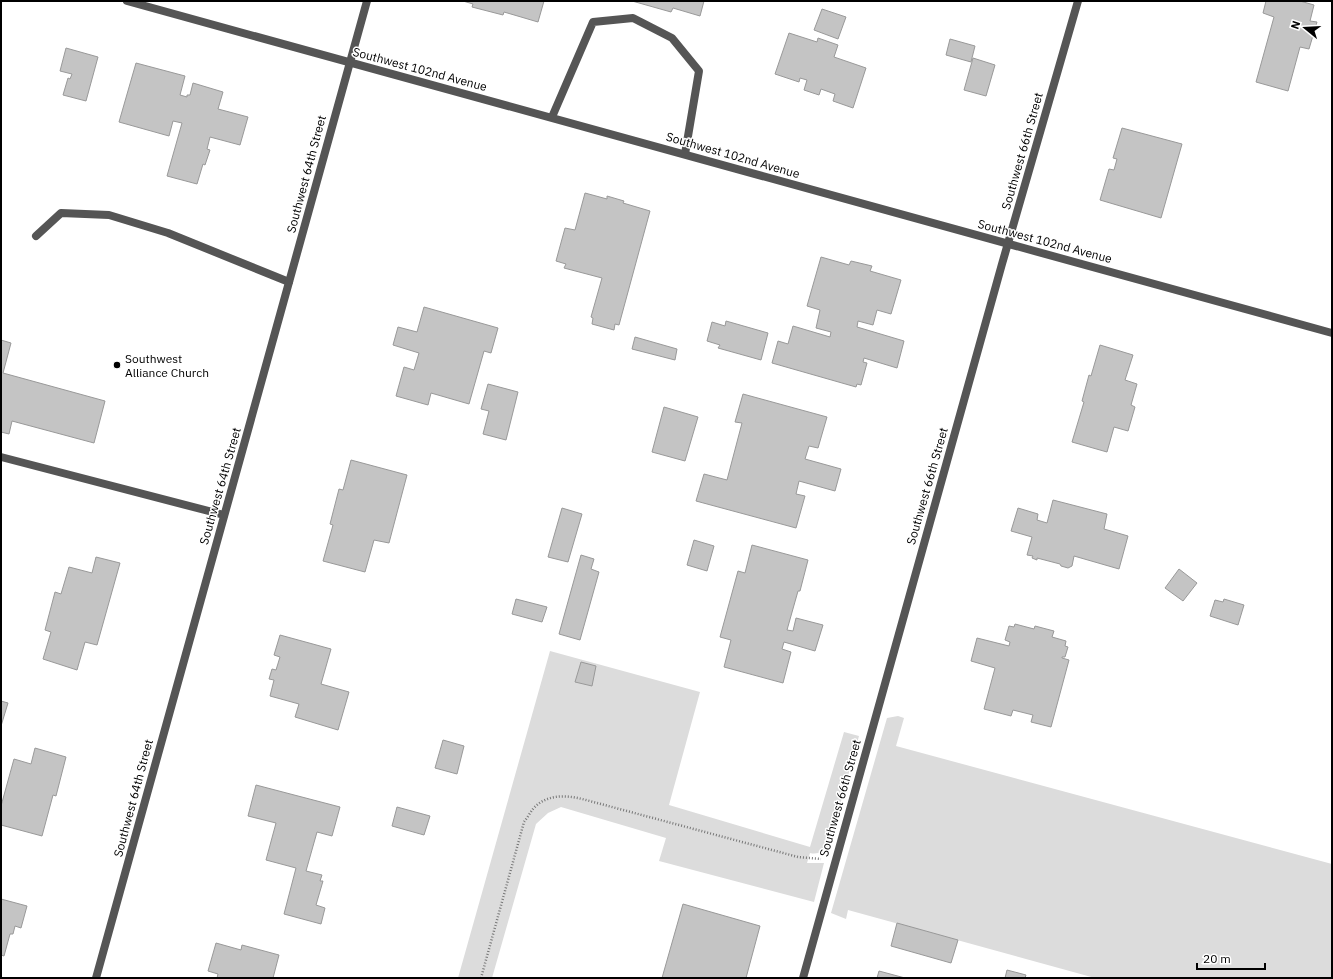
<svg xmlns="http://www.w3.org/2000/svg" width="1333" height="979" viewBox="0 0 1333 979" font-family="'IBM Plex Sans',sans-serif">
<rect width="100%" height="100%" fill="#fff"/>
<g fill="#dcdcdc">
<path d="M550,651L700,692L669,805L810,847L844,732L859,736L829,845C824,851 818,855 810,853L807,863H824L814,902L659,861L666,838L561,807L548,813L536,824L492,978H458Z"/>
<polygon points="898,716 904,718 896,746 1332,864 1332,978 1095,978 848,910 846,919 831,913 887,718"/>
</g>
<g fill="#c4c4c4" stroke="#999">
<polygon points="463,1 544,1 538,22 504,12 503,15 472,7 473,4"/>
<polygon points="632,1 704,1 700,16 673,8 671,12"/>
<polygon points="1266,1 1300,1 1314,5 1310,21 1317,22 1309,49 1300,47 1288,91 1256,82 1274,17 1263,13"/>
<polygon points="822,9 846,17 838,39 814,30"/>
<polygon points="789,33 817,42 818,38 838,45 834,57 866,68 853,108 833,101 835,94 821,89 819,95 804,90 807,80 800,78 799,82 775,74"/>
<polygon points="950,39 975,46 971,62 946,55"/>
<polygon points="66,48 98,57 86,101 63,95 68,78 70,79 72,74 60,71"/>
<polygon points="973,58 995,65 986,96 964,90"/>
<polygon points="136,63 185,76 180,95 187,97 187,95 190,95 193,83 223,92 218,109 248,117 240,145 210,137 207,149 210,150 205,165 203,164 197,184 167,176 182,123 173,121 169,136 119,122"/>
<polygon points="1122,128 1182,144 1161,218 1100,200 1109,169 1114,170 1117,159 1113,158"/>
<polygon points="585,193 607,199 607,196 624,201 623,203 650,211 619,325 615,324 614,330 592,324 593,318 591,317 602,278 564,268 566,264 556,261 565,228 575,230"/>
<polygon points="821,257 849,265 851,261 872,266 870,271 901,280 891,314 877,310 873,325 858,321 857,327 904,341 897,368 864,358 863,362 867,363 861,385 857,384 856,387 772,363 778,341 788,344 793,326 830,337 831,332 816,328 820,310 807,306"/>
<polygon points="424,307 498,328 491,353 484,351 469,404 431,393 428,405 396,396 404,367 414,370 419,353 393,345 398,327 417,332"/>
<polygon points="726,321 768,333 761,360 718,348 720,345 707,341 712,322 725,326"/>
<polygon points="635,337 677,349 675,360 632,349"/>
<polygon points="1,340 11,343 3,373 105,401 94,443 12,421 9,434 1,432"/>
<polygon points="1100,345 1133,355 1125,380 1137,384 1131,405 1135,407 1128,431 1114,427 1107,452 1072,442 1084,402 1082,401 1089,375 1091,376"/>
<polygon points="488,384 518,392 506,440 483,434 489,411 481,409"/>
<polygon points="743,394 827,417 818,448 809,446 805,459 841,469 835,491 799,481 796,494 805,496 796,528 696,501 704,474 727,480 742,423 735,422"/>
<polygon points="664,407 698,417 685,461 652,452"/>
<polygon points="351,460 407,475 389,543 374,540 365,572 323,561 333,525 330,524 339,489 343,490"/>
<polygon points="1053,500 1107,514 1104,529 1128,536 1119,569 1074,556 1072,566 1068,568 1061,566 1060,564 1037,558 1037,560 1032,558 1033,556 1027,555 1032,537 1011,531 1018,508 1038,514 1037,520 1047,523"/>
<polygon points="562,508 582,514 568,562 548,557"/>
<polygon points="694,540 714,546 707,571 687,565"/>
<polygon points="752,545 808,560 800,591 798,591 787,630 793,631 796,618 823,625 815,651 784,642 782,649 791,652 783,683 724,667 731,640 720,637 738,571 745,573"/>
<polygon points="581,555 594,559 591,569 599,572 580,640 559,634"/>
<polygon points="96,557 120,563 97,645 85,642 77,670 43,659 51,632 45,630 55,592 61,594 69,567 92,573"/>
<polygon points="1179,569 1197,583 1183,601 1165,588"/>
<polygon points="516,599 547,607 542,622 512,614"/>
<polygon points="1224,599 1244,605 1238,625 1210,616 1215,600 1223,602"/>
<polygon points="1015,624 1034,629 1035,626 1054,631 1052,637 1066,641 1065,646 1068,647 1065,657 1062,657 1062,658 1069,660 1051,727 1031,722 1033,715 1013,710 1011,716 984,709 995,668 971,661 977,638 1009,646 1010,642 1005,640 1009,626 1014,627"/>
<polygon points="280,635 331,649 321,684 349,692 338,730 295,717 299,704 270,696 274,680 269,679 272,669 276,670 280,657 274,655"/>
<polygon points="581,662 596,666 592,686 575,682"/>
<polygon points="1,701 8,703 1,726"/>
<polygon points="443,740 464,746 457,774 435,768"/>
<polygon points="35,748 66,757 56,796 53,795 42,836 1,825 1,806 14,759 31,764"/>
<polygon points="256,785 340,807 332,836 317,832 306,871 322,875 320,881 323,881 316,905 325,908 321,924 284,914 296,868 266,860 276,823 248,816"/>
<polygon points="397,807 430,816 424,835 392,826"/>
<polygon points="1,899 27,906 21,928 15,926 13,934 10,934 4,956 1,955"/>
<polygon points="683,904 760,926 746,978 662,978"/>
<polygon points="897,923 958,940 951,963 891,946"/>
<polygon points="216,943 241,950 242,945 279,955 273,978 217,978 218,974 208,971"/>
<polygon points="1007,970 1026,975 1025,978 1005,978"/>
<polygon points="879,971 905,978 877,978"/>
</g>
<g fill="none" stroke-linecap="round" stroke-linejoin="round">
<path stroke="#777" stroke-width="2.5" stroke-dasharray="1 2" stroke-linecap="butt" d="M481,978L524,822C527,818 530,813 533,809C547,793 568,795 586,800L798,857L821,859"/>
<g stroke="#555" stroke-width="8">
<polyline points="552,117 593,22 633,18 672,38 699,71 685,154"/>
<polyline points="36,236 61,213 109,215 168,233 289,282"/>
<polyline points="1,457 224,515"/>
</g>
<polyline stroke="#555" stroke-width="8" points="803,978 1002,264 1078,1"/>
<g stroke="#555" stroke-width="8">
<polyline points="127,1 1332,333"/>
<polyline points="96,978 367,1"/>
</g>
</g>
<circle fill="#000" stroke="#fff" stroke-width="1.5" cx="117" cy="365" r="4"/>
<g text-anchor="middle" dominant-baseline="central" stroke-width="3" stroke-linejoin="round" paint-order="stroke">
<g font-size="12" fill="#000" stroke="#fff">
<text transform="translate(420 69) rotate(15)">Southwest 102nd Avenue</text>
<text transform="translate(1022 151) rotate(-74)">Southwest 66th Street</text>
<text transform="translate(733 155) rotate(16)">Southwest 102nd Avenue</text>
<text transform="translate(306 174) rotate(-75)">Southwest 64th Street</text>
<text transform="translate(1045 241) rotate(15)">Southwest 102nd Avenue</text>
<text transform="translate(220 486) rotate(-74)">Southwest 64th Street</text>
<text transform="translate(927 486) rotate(-74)">Southwest 66th Street</text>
<text transform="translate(133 798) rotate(-75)">Southwest 64th Street</text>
<text transform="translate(840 798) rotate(-74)">Southwest 66th Street</text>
</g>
<g font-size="12" fill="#000" stroke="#fff" text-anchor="start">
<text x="125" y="358">Southwest<tspan x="125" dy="14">Alliance Church</tspan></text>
</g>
</g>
<rect width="1333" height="979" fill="none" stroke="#000000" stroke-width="4"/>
<g transform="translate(1305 28) rotate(288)" stroke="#ffffff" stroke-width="3" paint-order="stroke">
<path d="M0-3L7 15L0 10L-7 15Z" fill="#000000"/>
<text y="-6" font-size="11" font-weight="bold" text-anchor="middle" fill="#000000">N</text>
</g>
<path d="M1197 963v6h68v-6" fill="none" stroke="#000000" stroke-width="2"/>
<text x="1203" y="963" font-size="12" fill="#000000" stroke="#ffffff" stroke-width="3" paint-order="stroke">20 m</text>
</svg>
